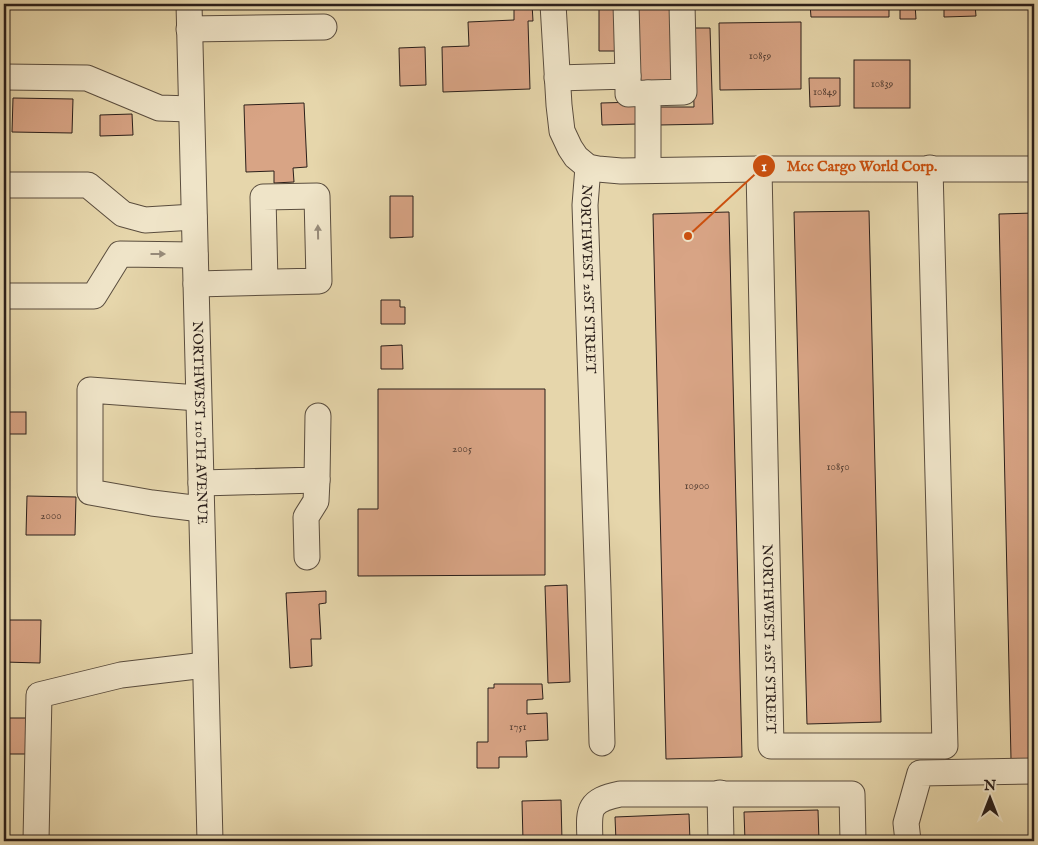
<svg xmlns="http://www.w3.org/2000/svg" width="1038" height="845" viewBox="0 0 1038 845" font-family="'IM FELL English',serif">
<rect width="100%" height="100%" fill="#e6d6ab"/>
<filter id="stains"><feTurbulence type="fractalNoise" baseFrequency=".004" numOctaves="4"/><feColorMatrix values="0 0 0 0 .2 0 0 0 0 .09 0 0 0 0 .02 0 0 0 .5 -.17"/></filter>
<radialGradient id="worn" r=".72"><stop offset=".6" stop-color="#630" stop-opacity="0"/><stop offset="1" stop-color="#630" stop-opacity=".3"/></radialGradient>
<g fill="#d8a485" stroke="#2b1f1a">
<polygon points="514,4 532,4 533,21 528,21 530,89 443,92 442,47 469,46 468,22 514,20"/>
<polygon points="599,4 617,4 618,51 599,51"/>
<polygon points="636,4 671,4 673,82 638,83"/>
<polygon points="810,4 889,4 889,17 811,17"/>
<polygon points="900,4 915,4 916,19 900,19"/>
<polygon points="944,4 975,4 976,16 944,17"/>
<polygon points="801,22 801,89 720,90 719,23"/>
<polygon points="692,28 710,28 713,124 659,125 659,107 694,107"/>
<polygon points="425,47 426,85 400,86 399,48"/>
<rect x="854" y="60" width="56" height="48"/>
<polygon points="809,78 840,78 840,106 810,107"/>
<polygon points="13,98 73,99 72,133 12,132"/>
<polygon points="637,102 637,124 602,125 601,103"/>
<polygon points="304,103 307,167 293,168 294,182 274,183 274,171 246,172 244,105"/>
<polygon points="132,114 133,135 100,136 100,115"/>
<polygon points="390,196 413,196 413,237 390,238"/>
<polygon points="869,211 881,722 807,724 794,212"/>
<polygon points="729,212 742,757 666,759 653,214"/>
<polygon points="1034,213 1034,759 1011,759 999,214"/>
<polygon points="381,300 400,300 400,307 405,307 405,324 381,324"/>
<polygon points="402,345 403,369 381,369 381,346"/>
<polygon points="378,389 545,389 545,575 358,576 358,509 378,509"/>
<rect x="4" y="412" width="22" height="22"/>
<polygon points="27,496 76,497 75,535 26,535"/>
<polygon points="567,585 570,682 548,683 545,586"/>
<polygon points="326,591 326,603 319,604 321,639 311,639 312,666 290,668 286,593"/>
<polygon points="4,620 41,620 40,663 4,662"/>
<polygon points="494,684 542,684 543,699 527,700 527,714 547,713 548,740 526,741 527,757 499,757 499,768 477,768 477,742 488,742 488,688 494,688"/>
<polygon points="5,718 34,718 35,754 6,754"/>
<polygon points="561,800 562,841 523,841 522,801"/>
<polygon points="818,810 819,841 745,841 744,812"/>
<polygon points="689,814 690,841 616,841 615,817"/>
</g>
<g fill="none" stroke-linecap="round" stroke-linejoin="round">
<defs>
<g id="minor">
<path id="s1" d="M189,4L210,841"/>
<polyline points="553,4 559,105 562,131 570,148 576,157 588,167 598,169 621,171 759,169 1034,169"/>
<polyline points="626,4 628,76"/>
<polyline points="189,29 324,27"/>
<polyline points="4,77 87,78 159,108 191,109"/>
<polyline points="557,78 628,76 628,94 648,93"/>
<path id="s2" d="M588,167L585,205L598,590L602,743"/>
<path id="s3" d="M759,169L771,746H945L930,168"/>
<polyline points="648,170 648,93 684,92 682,4"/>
<polyline points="4,185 88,185 123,214 145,220 194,217"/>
<polyline points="196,284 319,281 317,196 263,197 265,282"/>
<polyline points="4,296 94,296 120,254 195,255"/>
<polyline points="198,398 90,390 90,492 152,503 201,509"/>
<polyline points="201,483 317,480 318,416"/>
<polyline points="307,557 306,517 316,501 317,480"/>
<polyline points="720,793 721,841"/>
<polyline points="36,841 39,695 121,675 205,665"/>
<path d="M590,841C589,811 586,801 620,794H852L853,841"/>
<polyline points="908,841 906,823 920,773 1034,771"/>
</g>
</defs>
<use href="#minor" stroke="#5a4d3e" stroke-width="27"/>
<use href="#minor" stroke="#efe4c8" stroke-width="25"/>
</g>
<defs><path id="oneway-solid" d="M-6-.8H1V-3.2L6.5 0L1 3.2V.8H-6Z" transform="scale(1.25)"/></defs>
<g fill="#978b7a">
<use href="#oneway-solid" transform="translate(318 232) rotate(-91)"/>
<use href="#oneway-solid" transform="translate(158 254)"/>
</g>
<g text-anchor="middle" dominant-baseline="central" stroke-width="4" stroke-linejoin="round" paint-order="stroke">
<g font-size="11" fill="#564035">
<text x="760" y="56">10859</text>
<text x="882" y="84">10839</text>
<text x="825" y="92">10849</text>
<text x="462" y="449">2005</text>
<text x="838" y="467">10850</text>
<text x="697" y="486">10900</text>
<text x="51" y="516">2000</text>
<text x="518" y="727">1751</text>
</g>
<g font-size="14" fill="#2b1f1a" stroke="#efe4c8">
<text stroke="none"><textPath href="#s2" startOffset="112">NORTHWEST 21ST STREET</textPath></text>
<text stroke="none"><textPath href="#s1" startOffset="419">NORTHWEST 110TH AVENUE</textPath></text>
<text stroke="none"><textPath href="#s3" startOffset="470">NORTHWEST 21ST STREET</textPath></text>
</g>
</g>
<path fill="none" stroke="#cc500e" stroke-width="2" d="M688 236L764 166"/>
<g fill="#cc500e" stroke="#efe4c8" stroke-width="2">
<circle cx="688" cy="236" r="5"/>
<circle cx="764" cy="166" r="12"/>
</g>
<g font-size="15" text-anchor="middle" font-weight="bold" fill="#fff">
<text x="764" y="171">1</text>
</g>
<g font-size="15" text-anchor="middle" font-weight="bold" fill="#cc500e" stroke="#efe4c8" stroke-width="4" stroke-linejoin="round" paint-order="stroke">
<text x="862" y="171">Mcc Cargo World Corp.</text>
</g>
<rect width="1038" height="845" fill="none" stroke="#e6d6ab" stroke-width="20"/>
<rect x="5" y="5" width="1028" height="835" fill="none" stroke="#2b1f1a" stroke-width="2.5"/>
<rect x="10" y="10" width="1018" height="825" fill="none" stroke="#2b1f1a"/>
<g transform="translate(990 798)" stroke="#efe4c8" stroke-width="4" paint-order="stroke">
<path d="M0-4L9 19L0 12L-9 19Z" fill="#2b1f1a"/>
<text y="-8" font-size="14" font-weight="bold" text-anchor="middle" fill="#2b1f1a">N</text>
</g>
<rect width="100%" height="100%" filter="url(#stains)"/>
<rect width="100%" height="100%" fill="url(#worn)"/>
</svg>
